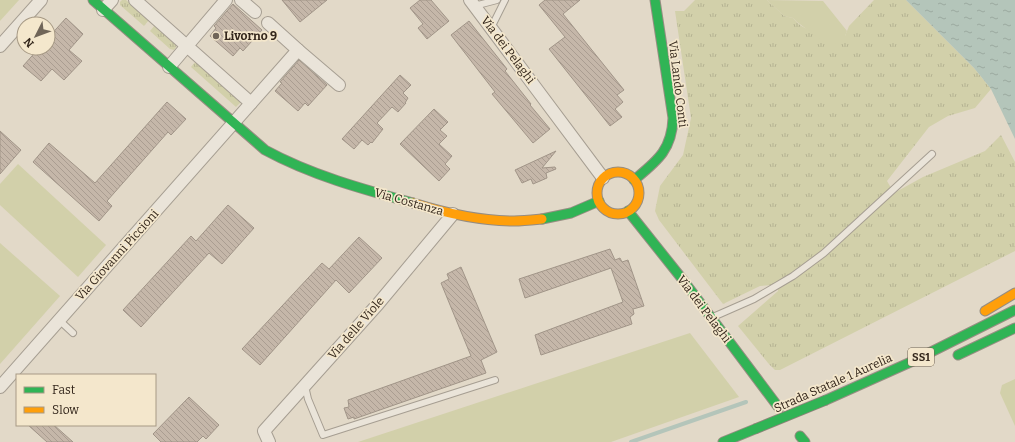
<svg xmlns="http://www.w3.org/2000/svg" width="1015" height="442" viewBox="0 0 1015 442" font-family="Bitter,serif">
<defs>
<pattern id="grass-tufts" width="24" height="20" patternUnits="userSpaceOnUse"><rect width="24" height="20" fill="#d2d0aa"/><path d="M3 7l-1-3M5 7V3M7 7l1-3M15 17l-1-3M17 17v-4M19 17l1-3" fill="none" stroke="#b5b292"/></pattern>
<pattern id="water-ripples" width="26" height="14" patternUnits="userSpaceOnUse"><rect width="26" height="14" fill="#b4c5ba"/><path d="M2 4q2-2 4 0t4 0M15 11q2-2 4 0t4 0" fill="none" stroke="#9ba99f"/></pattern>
<pattern id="building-back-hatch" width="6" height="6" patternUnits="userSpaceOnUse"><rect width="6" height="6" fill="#c5b7a9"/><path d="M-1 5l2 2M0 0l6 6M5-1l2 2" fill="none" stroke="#aa9d91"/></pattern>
</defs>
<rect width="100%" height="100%" fill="#e2d9c8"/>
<g fill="url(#grass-tufts)">
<polygon points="122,0 126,0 149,20 144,26 120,5 120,2"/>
<path d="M695,0H767L784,16L793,18C805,34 827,34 845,36L849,26L874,0H906L974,68L991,89L975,108L948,116L929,127L887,181L894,193L923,177L985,151L1001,135L1015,162V251L780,370H775L768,363L738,326L778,291V288L774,285L760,286L723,304L659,220L655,211L660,186L683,155L691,118L675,11H684Z"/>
<polygon points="155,25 175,42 176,47 174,50 170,49 150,31"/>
<polygon points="196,61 241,102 236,107 191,67"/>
</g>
<g fill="#d2d0aa">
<polygon points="0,0 19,0 0,21"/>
<polygon points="767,0 823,1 847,31 845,36 831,47 797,22 793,18 784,16"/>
<polygon points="18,164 106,245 78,277 0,205 0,184"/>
<polygon points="0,243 60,296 0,364"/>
<polygon points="690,333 739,397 611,442 358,442"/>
<polygon points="1015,379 1015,426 1000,393 1002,385"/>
</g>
<polygon fill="url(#water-ripples)" points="906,0 1015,0 1015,139 991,89 974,68"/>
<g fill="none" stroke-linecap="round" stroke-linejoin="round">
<polyline stroke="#b4c5ba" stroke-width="4" points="631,442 746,402"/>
</g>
<g fill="url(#building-back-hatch)" stroke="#a19588">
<polygon points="282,0 327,0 300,22"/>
<polygon points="420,0 431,0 449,21 427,39 418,28 423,24 410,8"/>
<polygon points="545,0 580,0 563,14 624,90 617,95 623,102 615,109 622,117 610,126 549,49 565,37 539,5"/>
<polygon points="233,4 262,30 243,51 240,48 233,56 210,36 216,28 214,26"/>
<polygon points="66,18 83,34 69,50 82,61 64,80 52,69 41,81 23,66 39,48 48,48 48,38"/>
<polygon points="469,21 507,69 505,71 531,104 530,105 550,129 533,143 492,94 495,92 451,35"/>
<polygon points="299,60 327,85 308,106 305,103 298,111 275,91 282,83 280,82"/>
<polygon points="400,75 411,85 403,93 408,98 405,103 406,103 398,112 392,107 377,123 383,129 372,143 371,142 368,145 362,140 354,149 342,139"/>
<polygon points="167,102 186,119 171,135 168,132 107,201 112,206 99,221 33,162 49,143 95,183"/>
<polygon points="434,109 448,122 440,130 447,136 439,144 452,156 445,164 450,169 439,181 400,144"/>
<polygon points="0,131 21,150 0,174"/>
<polygon points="556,151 542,168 555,167 556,169 546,173 547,178 533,184 531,179 522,183 515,170"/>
<polygon points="228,205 254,228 222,264 209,253 141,327 123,310 191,236 196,241"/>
<polygon points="359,237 382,258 349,293 336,280 260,365 242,349 322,263 329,269"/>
<polygon points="610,249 615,260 620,258 622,262 628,260 644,306 633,309 634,314 630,317 632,324 541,355 535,335 623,302 611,268 525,298 519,279"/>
<polygon points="461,267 497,352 481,360 486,373 354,419 354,417 348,419 344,408 349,407 348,400 471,356 441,283 449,279 447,274"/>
<polygon points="189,397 219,425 206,439 203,436 197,442 161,442 153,434"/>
<polygon points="28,425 54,425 73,442 47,442"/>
</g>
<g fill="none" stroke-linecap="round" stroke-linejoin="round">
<defs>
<g id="lane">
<polyline points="474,6 497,0"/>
<polyline points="491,28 505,0"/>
<polyline points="713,317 754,299 793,276 824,253 932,154"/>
<polyline points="59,320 73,333"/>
<polyline points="305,386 308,399 323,435 495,380"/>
</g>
<g id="street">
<polyline points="135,0 251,103"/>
<polyline points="241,0 255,12"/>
<polyline points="470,0 603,178"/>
<polyline points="103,10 112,0"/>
<polyline points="268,23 298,50"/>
<polyline points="0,46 41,0"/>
<polyline points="169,67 226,0"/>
<polyline points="0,387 298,50 339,85"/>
<polyline points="269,442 264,431 378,304 453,214"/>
</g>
<g id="fast">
<path d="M93,0L265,150C311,175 362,189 413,203"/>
<path d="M634,180C657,161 672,150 673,118L655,0"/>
<polyline points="628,211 683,280 779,408"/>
<polyline points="542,219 571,213 599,201"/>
<polyline points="958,355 1015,328"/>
<polyline points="826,400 913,361 1015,310"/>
<polyline points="800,436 805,442"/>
<polyline points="723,442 755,429"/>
</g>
<g id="slow">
<circle cx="618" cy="193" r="21"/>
<path d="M413,203C445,213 479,221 514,221C523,221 532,220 542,219"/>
<polyline points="985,311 1015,293"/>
</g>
</defs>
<use href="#lane" stroke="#a69e92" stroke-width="8"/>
<use href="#street" stroke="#a69e92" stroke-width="14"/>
<use href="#fast" stroke="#968d82" stroke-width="11"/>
<use href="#slow" stroke="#968d82" stroke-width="11"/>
<use href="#lane" stroke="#eae4d9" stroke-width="6"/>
<use href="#street" stroke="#eae4d9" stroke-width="12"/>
<use href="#fast" stroke="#30b455" stroke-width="9"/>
<use href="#slow" stroke="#ff9f0a" stroke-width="9"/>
<defs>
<polyline id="fast-bridge" points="755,429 826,400"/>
</defs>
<use href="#fast-bridge" stroke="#8c8378" stroke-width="11" stroke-linecap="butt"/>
<use href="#fast-bridge" stroke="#30b455" stroke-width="9"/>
</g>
<circle fill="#706558" stroke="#f4e7cc" stroke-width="1.5" cx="216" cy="36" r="4"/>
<g text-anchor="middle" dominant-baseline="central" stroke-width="3.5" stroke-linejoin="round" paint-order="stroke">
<rect fill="#f4e7cc" stroke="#6d6050" stroke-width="1" x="908" y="348" width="26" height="18" rx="3"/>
<g font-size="11" font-weight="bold" fill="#33261b">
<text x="921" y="357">SS1</text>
</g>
<g font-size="12" font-weight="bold" fill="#33261b" stroke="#f4e7cc" text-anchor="start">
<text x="224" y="36">Livorno 9</text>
</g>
<g font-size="12" fill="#33261b" stroke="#f4e7cc">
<text transform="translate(508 50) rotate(53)">Via dei Pelaghi</text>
<text transform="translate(678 84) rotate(83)">Via Lando Conti</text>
<text transform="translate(409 202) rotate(16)">Via Costanza</text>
<text transform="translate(117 255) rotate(-48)">Via Giovanni Piccioni</text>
<text transform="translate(704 309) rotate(53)">Via dei Pelaghi</text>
<text transform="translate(356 328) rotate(-49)">Via delle Viole</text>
<text transform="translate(833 383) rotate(-24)">Strada Statale 1 Aurelia</text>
</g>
</g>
<rect x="16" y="374" width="140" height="52" fill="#f4e7cc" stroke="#a79a85"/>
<rect x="24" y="387" width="20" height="6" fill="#30b455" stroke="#a79a85"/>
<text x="52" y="394" font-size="12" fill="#33261b">Fast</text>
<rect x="24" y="407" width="20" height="6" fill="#ff9f0a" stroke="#a79a85"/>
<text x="52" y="414" font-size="12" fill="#33261b">Slow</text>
<g transform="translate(36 36) rotate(228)"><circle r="19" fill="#f4e7cc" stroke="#a79a85"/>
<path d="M0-3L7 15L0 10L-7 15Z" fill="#706558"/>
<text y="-6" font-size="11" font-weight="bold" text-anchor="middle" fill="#33261b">N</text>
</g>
</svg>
